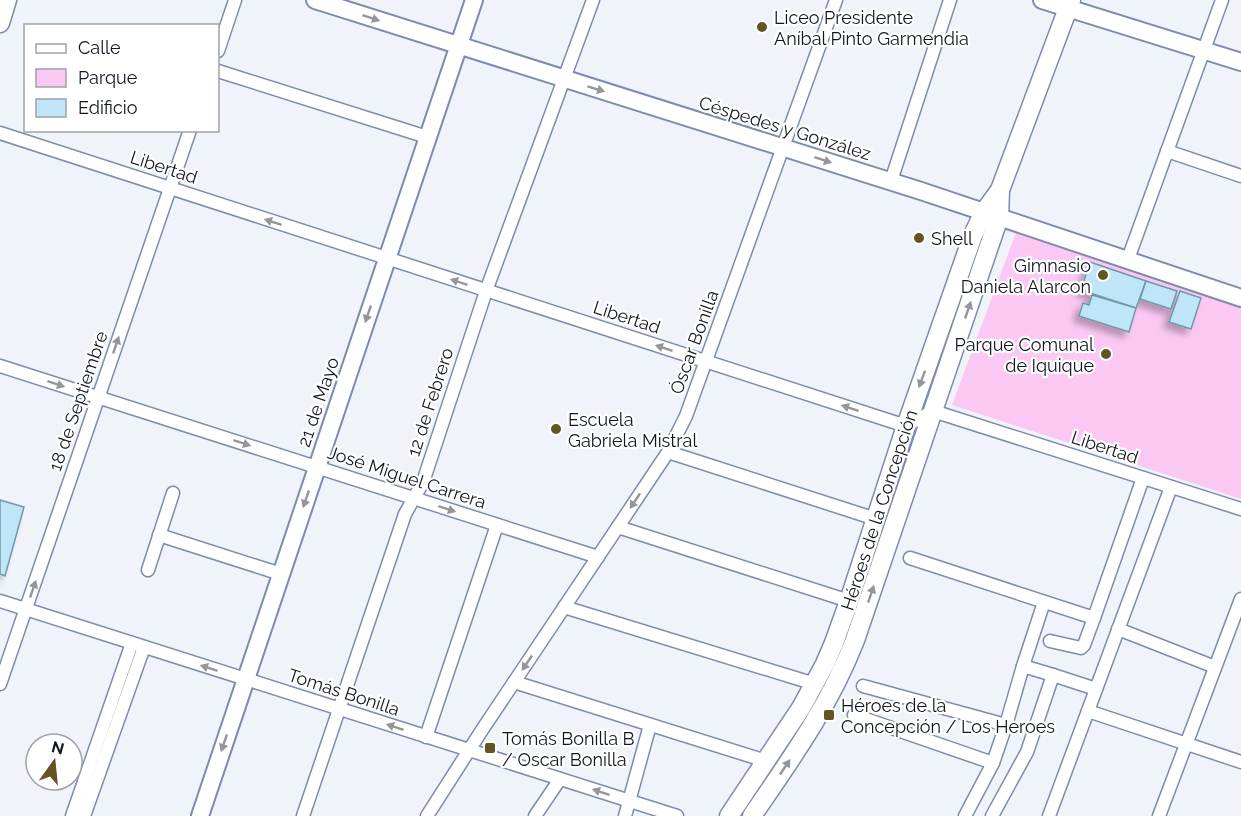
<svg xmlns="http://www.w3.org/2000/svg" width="1241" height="816" viewBox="0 0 1241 816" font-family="Raleway,sans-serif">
<defs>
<filter id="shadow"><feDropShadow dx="-5.5" dy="5.5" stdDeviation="3" flood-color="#0004"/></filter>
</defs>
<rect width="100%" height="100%" fill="#f0f4fa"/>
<polygon fill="#fbc8f4" points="1018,227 1241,304 1241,499 952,405"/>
<g fill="#bee5f8" stroke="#7298a8" stroke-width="1.5" filter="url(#shadow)">
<polygon points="1090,262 1146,281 1136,308 1081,290"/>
<polygon points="1146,281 1177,291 1171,309 1140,299"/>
<polygon points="1180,291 1201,298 1191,329 1169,322"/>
<polygon points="1092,295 1136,308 1129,332 1079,316 1083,303 1089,305"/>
<polygon points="0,500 24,507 5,576 0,574"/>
</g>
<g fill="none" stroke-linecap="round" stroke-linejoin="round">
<defs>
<g id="minor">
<polyline points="218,51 235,0"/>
<polyline points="218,71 427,137"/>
<polyline points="0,133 906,426 933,411 1241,509"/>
<polyline points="1167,151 1241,176"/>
<polyline points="891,181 950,0"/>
<polyline points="1128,259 1222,0"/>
<polyline points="0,366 598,557"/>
<polyline points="668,452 876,519"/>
<polyline points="618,527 849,601"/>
<polyline points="159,535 281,574"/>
<polyline points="910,558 1094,618 1143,478"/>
<polyline points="148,570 173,493"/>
<polyline points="0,601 677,816"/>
<polyline points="564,607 815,684"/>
<polyline points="1118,629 1215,667"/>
<polyline points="1050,641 1081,648 1084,645 1094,618"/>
<polyline points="1023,666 1053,675"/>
<polyline points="514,682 766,761"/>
<polyline points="0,684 190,130"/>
<polyline points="863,686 1006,725"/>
<polyline points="1088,711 1241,762"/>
<polyline points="854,715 993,763"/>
<polyline points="426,737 497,525"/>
<polyline points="72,816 132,643"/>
<polyline points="84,816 144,647"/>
<polyline points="303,816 405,514 423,482 486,291 593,0"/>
<polyline points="427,816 482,730 668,452 686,416 836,0"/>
<polyline points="535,816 560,779"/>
<polyline points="625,816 650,725"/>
<polyline points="965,816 993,763 1006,725 1023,666 1044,602"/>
<polyline points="992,816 1027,752 1053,675 1096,689"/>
<polyline points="1049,816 1171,487"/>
<polyline points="1159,816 1241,599"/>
</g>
<g id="tertiary">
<polyline points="315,0 921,191 1241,298"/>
<polyline points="1042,0 1241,62"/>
<polyline points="200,816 474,0"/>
</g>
<g id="secondary">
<polyline points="0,23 7,0"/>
<polyline points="729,816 801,708 825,664 834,643 849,601 906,426 973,235 984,212 1000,190 1071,0"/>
<path d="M752,816C791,759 830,705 855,640L999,217L1000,190"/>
</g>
</defs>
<use href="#minor" stroke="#7c8caa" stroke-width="15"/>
<use href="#tertiary" stroke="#7c8caa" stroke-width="20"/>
<use href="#secondary" stroke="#7c8caa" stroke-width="21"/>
<use href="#minor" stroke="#fff" stroke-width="12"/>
<use href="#tertiary" stroke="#fff" stroke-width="16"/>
<use href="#secondary" stroke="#fff" stroke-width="18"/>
</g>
<defs><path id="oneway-solid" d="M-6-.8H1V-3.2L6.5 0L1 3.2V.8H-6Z" transform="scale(1.5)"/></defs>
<g fill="#93969b">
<use href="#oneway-solid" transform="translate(371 18) rotate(18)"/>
<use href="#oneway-solid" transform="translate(596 89) rotate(17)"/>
<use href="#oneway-solid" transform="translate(823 160) rotate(18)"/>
<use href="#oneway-solid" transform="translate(273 222) rotate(-162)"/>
<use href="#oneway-solid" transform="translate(459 282) rotate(-162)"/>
<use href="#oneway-solid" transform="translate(968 310) rotate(-71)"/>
<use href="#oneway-solid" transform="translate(368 314) rotate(109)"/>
<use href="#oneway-solid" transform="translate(116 345) rotate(-71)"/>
<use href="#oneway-solid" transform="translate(664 348) rotate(-162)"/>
<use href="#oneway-solid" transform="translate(922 379) rotate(110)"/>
<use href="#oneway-solid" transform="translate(56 384) rotate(18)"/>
<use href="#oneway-solid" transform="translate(850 408) rotate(-162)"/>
<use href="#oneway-solid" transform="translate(242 443) rotate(18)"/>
<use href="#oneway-solid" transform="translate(306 499) rotate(109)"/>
<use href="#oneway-solid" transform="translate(635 501) rotate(124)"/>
<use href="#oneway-solid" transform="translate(447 509) rotate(18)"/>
<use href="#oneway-solid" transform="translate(33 589) rotate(-71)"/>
<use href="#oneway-solid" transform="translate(871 594) rotate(-71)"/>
<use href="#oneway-solid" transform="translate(527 663) rotate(124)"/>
<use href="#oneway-solid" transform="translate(209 668) rotate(-162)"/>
<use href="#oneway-solid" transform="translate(395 727) rotate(-162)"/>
<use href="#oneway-solid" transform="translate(224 743) rotate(109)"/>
<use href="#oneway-solid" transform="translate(785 767) rotate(-56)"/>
<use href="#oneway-solid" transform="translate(601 792) rotate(-162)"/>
</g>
<g fill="#655421" stroke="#fff" stroke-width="2">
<circle cx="762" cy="27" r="6"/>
<circle cx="919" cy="238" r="6"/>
<circle cx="1103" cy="275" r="6"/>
<circle cx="1106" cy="354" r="6"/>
<circle cx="556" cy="429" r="6"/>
<rect x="823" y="709" width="12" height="12" rx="3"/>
<rect x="484" y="742" width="12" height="12" rx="3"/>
</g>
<g text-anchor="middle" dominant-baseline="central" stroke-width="4.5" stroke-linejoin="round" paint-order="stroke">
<g font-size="18" fill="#101621" stroke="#fff" text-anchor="start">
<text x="774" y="17">Liceo Presidente<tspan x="774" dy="21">Aníbal Pinto Garmendia</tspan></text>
<text x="931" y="238">Shell</text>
<text x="1091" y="265" text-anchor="end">Gimnasio<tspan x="1091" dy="21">Daniela Alarcon</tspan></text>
<text x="1094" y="344" text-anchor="end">Parque Comunal<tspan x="1094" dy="21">de Iquique</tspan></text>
<text x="568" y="419">Escuela<tspan x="568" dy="21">Gabriela Mistral</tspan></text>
<text x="841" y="705">Héroes de la<tspan x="841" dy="21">Concepción / Los Heroes</tspan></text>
<text x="502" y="738">Tomás Bonilla B<tspan x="502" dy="21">/ Oscar Bonilla</tspan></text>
</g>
<g font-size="18" fill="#101621" stroke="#fff">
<text transform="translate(785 128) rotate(17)">Céspedes y González</text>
<text transform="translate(164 167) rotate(18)">Libertad</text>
<text transform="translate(627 317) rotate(18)">Libertad</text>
<text transform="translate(694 342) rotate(-70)">Óscar Bonilla</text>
<text transform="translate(78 401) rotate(-71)">18 de Septiembre</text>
<text transform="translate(318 402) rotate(-71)">21 de Mayo</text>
<text transform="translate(430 402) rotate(-72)">12 de Febrero</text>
<text transform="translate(1105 447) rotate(18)">Libertad</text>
<text transform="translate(407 477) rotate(18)">José Miguel Carrera</text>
<text transform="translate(879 510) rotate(-72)">Héroes de la Concepción</text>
<text transform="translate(344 692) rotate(18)">Tomás Bonilla</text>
</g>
</g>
<rect x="24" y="24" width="195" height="108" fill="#ffffff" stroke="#9fa2a6" stroke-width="1.5"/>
<rect x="36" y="44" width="30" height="9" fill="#ffffff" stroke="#9fa2a6" stroke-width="1.5"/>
<text x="78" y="54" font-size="18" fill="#101621">Calle</text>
<rect x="36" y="69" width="30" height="18" fill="#fbc8f4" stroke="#9fa2a6" stroke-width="1.5"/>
<text x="78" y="84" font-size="18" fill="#101621">Parque</text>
<rect x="36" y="99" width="30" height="18" fill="#bee5f8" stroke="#9fa2a6" stroke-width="1.5"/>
<text x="78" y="114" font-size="18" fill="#101621">Edificio</text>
<g transform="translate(54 762) rotate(15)"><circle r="28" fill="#ffffff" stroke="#9fa2a6" stroke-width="1.5"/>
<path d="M0-4.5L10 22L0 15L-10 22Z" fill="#655421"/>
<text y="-9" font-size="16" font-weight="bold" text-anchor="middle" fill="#101621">N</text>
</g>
</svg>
